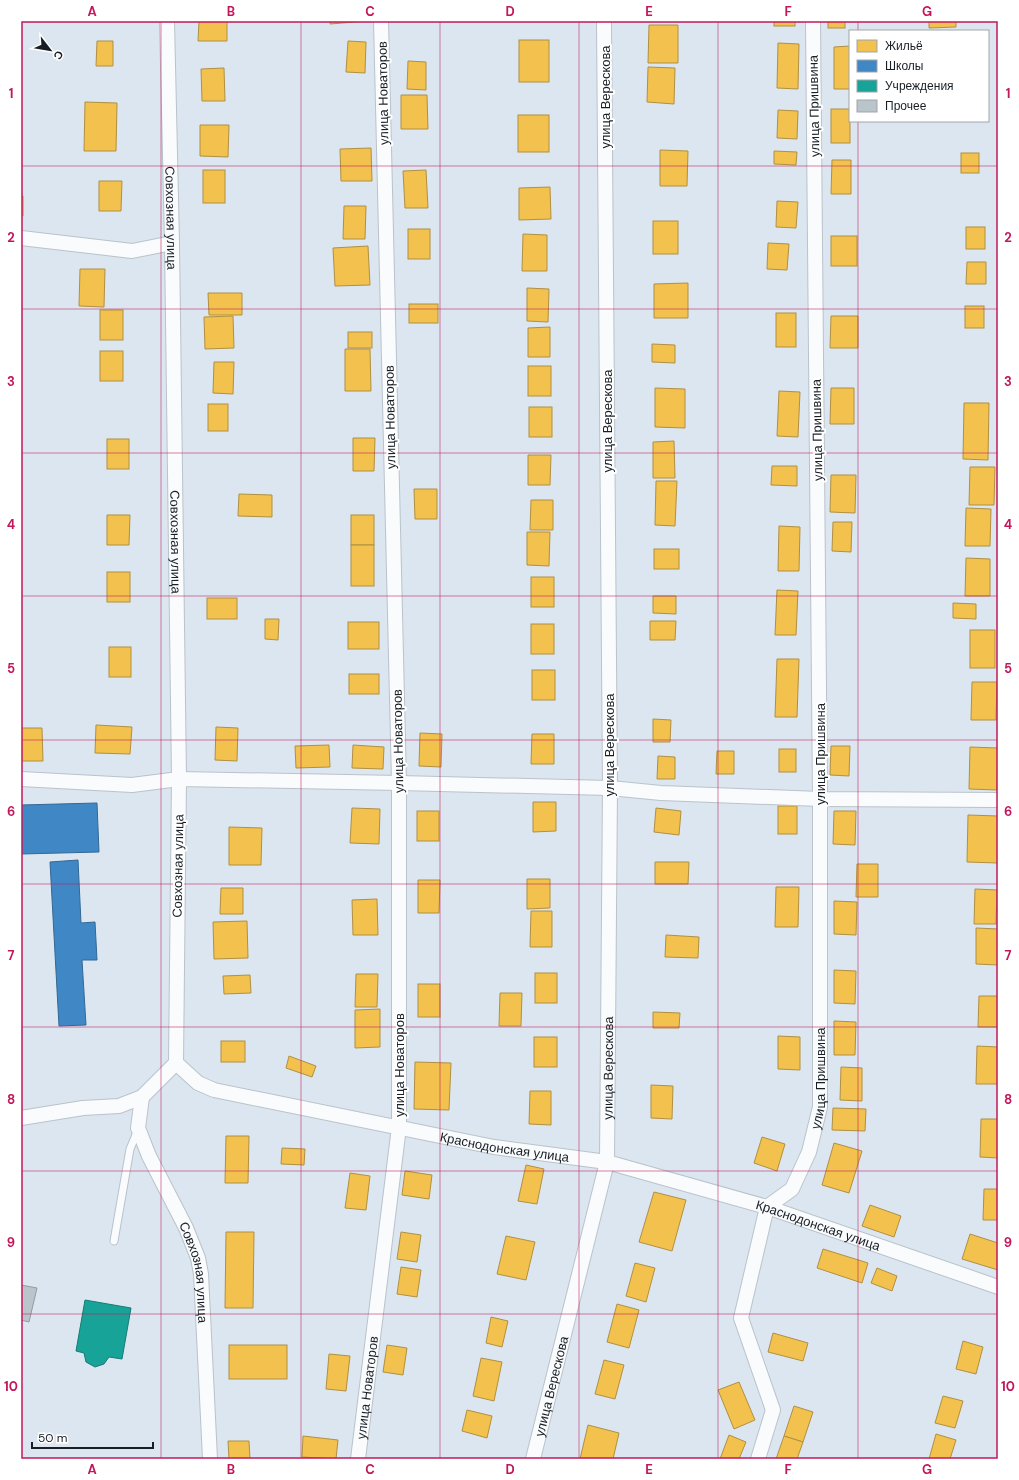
<svg xmlns="http://www.w3.org/2000/svg" width="1019" height="1480" viewBox="0 0 1019 1480" font-family="'DM Sans',sans-serif">
<rect width="100%" height="100%" fill="#dbe6f0"/>
<g fill="#f2c14e" stroke="#b09042">
<polygon points="199,21 227,21 227,41 198,41"/>
<polygon points="330,21 367,21 330,24"/>
<rect x="774" y="21" width="21" height="5"/>
<rect x="828" y="21" width="17" height="7"/>
<polygon points="929,21 956,21 956,27 929,28"/>
<polygon points="649,25 678,25 678,63 648,63"/>
<rect x="519" y="40" width="30" height="42"/>
<polygon points="97,41 113,41 113,66 96,66"/>
<polygon points="348,41 366,42 365,73 346,72"/>
<polygon points="778,43 799,44 798,89 777,88"/>
<polygon points="850,46 850,89 834,89 834,47"/>
<polygon points="408,61 426,62 426,90 407,89"/>
<polygon points="648,67 675,68 674,104 647,102"/>
<polygon points="224,68 225,101 202,101 201,69"/>
<polygon points="401,95 427,95 428,129 401,129"/>
<polygon points="85,102 117,103 116,151 84,151"/>
<rect x="831" y="109" width="19" height="34"/>
<polygon points="778,110 798,111 797,139 777,138"/>
<rect x="518" y="115" width="31" height="37"/>
<polygon points="200,125 229,125 228,157 200,156"/>
<polygon points="371,148 372,181 341,181 340,149"/>
<polygon points="660,150 688,151 687,186 660,186"/>
<polygon points="774,151 797,152 796,165 774,164"/>
<rect x="961" y="153" width="18" height="20"/>
<polygon points="832,160 851,160 851,194 831,194"/>
<rect x="203" y="170" width="22" height="33"/>
<polygon points="426,170 428,208 405,208 403,171"/>
<polygon points="99,181 122,181 121,211 99,211"/>
<polygon points="550,187 551,219 519,220 519,188"/>
<polygon points="21,195 23,196 23,216 21,216"/>
<polygon points="777,201 798,202 796,228 776,227"/>
<polygon points="344,206 366,206 365,239 343,239"/>
<rect x="653" y="221" width="25" height="33"/>
<rect x="966" y="227" width="19" height="22"/>
<rect x="408" y="229" width="22" height="30"/>
<polygon points="523,234 547,235 547,271 522,271"/>
<rect x="831" y="236" width="26" height="30"/>
<polygon points="768,243 789,244 787,270 767,269"/>
<polygon points="368,246 370,285 335,286 333,248"/>
<polygon points="967,262 986,262 986,284 966,284"/>
<polygon points="80,269 105,269 104,307 79,306"/>
<polygon points="688,283 688,318 654,318 654,284"/>
<polygon points="527,288 549,289 548,322 527,321"/>
<polygon points="208,293 242,293 242,315 209,315"/>
<rect x="409" y="304" width="29" height="19"/>
<rect x="965" y="306" width="19" height="22"/>
<rect x="100" y="310" width="23" height="30"/>
<rect x="776" y="313" width="20" height="34"/>
<polygon points="233,316 234,348 205,349 204,317"/>
<polygon points="831,316 858,316 858,348 830,348"/>
<polygon points="550,327 550,357 528,357 528,328"/>
<rect x="348" y="332" width="24" height="16"/>
<polygon points="652,344 675,345 675,363 652,362"/>
<polygon points="345,349 370,349 371,391 345,391"/>
<rect x="100" y="351" width="23" height="30"/>
<polygon points="214,362 234,362 233,394 213,393"/>
<rect x="528" y="366" width="23" height="30"/>
<polygon points="655,388 685,389 685,428 655,427"/>
<polygon points="831,388 854,388 854,424 830,424"/>
<polygon points="779,391 800,392 798,437 777,436"/>
<polygon points="964,403 989,403 988,460 963,459"/>
<rect x="208" y="404" width="20" height="27"/>
<rect x="529" y="407" width="23" height="30"/>
<polygon points="353,438 375,438 374,471 353,471"/>
<rect x="107" y="439" width="22" height="30"/>
<polygon points="674,441 675,478 653,478 653,442"/>
<polygon points="528,455 551,455 550,485 528,485"/>
<polygon points="772,466 797,466 797,486 771,485"/>
<polygon points="970,467 995,467 994,505 969,505"/>
<polygon points="831,475 856,475 855,513 830,512"/>
<polygon points="656,481 677,481 675,526 655,525"/>
<polygon points="414,489 437,489 437,519 415,519"/>
<polygon points="239,494 272,495 272,517 238,516"/>
<polygon points="531,500 553,500 553,530 530,530"/>
<polygon points="966,508 991,509 990,546 965,546"/>
<polygon points="107,515 130,515 129,545 107,545"/>
<rect x="351" y="515" width="23" height="30"/>
<polygon points="833,522 852,522 851,552 832,551"/>
<polygon points="779,526 800,527 799,571 778,571"/>
<polygon points="527,532 550,532 549,566 527,565"/>
<rect x="351" y="545" width="23" height="41"/>
<rect x="654" y="549" width="25" height="20"/>
<polygon points="966,558 990,559 990,596 965,596"/>
<rect x="107" y="572" width="23" height="30"/>
<rect x="531" y="577" width="23" height="30"/>
<polygon points="777,590 798,591 796,635 775,635"/>
<polygon points="653,596 676,596 676,614 653,613"/>
<rect x="207" y="598" width="30" height="21"/>
<polygon points="953,603 976,604 976,619 953,618"/>
<polygon points="265,619 279,619 278,640 265,639"/>
<polygon points="650,621 676,621 675,640 650,640"/>
<rect x="348" y="622" width="31" height="27"/>
<rect x="531" y="624" width="23" height="30"/>
<rect x="970" y="630" width="25" height="38"/>
<rect x="109" y="647" width="22" height="30"/>
<polygon points="777,659 799,659 797,717 775,717"/>
<rect x="532" y="670" width="23" height="30"/>
<rect x="349" y="674" width="30" height="20"/>
<polygon points="972,682 997,682 996,720 971,720"/>
<polygon points="653,719 671,720 670,742 653,742"/>
<polygon points="96,725 132,727 130,754 95,753"/>
<polygon points="216,727 238,728 237,761 215,760"/>
<polygon points="21,728 42,728 43,761 21,761"/>
<polygon points="420,733 442,734 441,767 419,766"/>
<polygon points="532,734 554,734 554,764 531,764"/>
<polygon points="329,745 330,767 296,768 295,746"/>
<polygon points="353,745 384,747 383,769 352,768"/>
<polygon points="831,746 850,746 849,776 830,775"/>
<polygon points="970,747 998,748 997,790 969,789"/>
<rect x="779" y="749" width="17" height="23"/>
<polygon points="717,751 734,751 734,774 716,774"/>
<polygon points="658,756 675,757 675,779 657,779"/>
<polygon points="533,802 556,802 556,831 533,832"/>
<rect x="778" y="806" width="19" height="28"/>
<polygon points="352,808 380,809 379,844 350,843"/>
<polygon points="656,808 681,811 679,835 654,832"/>
<rect x="417" y="811" width="22" height="30"/>
<polygon points="834,811 856,811 855,845 833,844"/>
<polygon points="968,815 998,816 998,863 967,862"/>
<polygon points="229,827 262,828 261,865 229,865"/>
<polygon points="655,862 689,862 688,884 655,884"/>
<polygon points="857,864 878,864 878,897 856,897"/>
<polygon points="527,879 550,879 550,908 527,909"/>
<polygon points="418,880 440,880 439,913 418,913"/>
<polygon points="776,887 799,887 798,927 775,927"/>
<polygon points="221,888 243,888 243,914 220,914"/>
<polygon points="975,889 997,890 996,924 974,924"/>
<polygon points="377,899 378,935 353,935 352,900"/>
<polygon points="834,901 857,902 856,935 834,934"/>
<polygon points="531,911 552,911 552,947 530,947"/>
<polygon points="247,921 248,958 214,959 213,922"/>
<polygon points="976,928 998,929 998,965 976,964"/>
<polygon points="666,935 699,937 698,958 665,957"/>
<polygon points="834,970 856,971 855,1004 834,1003"/>
<rect x="535" y="973" width="22" height="30"/>
<polygon points="356,974 378,974 377,1007 355,1007"/>
<polygon points="250,975 251,993 224,994 223,976"/>
<rect x="418" y="984" width="22" height="33"/>
<polygon points="500,993 522,993 521,1026 499,1026"/>
<polygon points="979,996 998,996 998,1027 978,1027"/>
<polygon points="380,1009 380,1047 355,1048 355,1010"/>
<polygon points="653,1012 680,1013 679,1028 653,1028"/>
<polygon points="834,1021 856,1022 855,1055 834,1055"/>
<polygon points="778,1036 800,1037 800,1070 778,1069"/>
<rect x="534" y="1037" width="23" height="30"/>
<rect x="221" y="1041" width="24" height="21"/>
<polygon points="977,1046 998,1047 998,1084 976,1084"/>
<polygon points="289,1056 316,1066 312,1077 286,1068"/>
<polygon points="415,1062 451,1063 449,1110 414,1109"/>
<polygon points="841,1067 862,1068 862,1101 840,1100"/>
<polygon points="651,1085 673,1086 672,1119 651,1118"/>
<polygon points="530,1091 551,1091 551,1125 529,1124"/>
<polygon points="833,1108 866,1109 865,1131 832,1130"/>
<polygon points="981,1119 998,1119 998,1158 980,1157"/>
<polygon points="226,1136 249,1136 248,1183 225,1183"/>
<polygon points="762,1137 785,1144 777,1171 754,1163"/>
<polygon points="834,1143 862,1151 849,1193 822,1185"/>
<polygon points="282,1148 305,1149 304,1165 281,1164"/>
<polygon points="526,1165 544,1169 537,1204 518,1201"/>
<polygon points="405,1171 432,1175 429,1199 402,1195"/>
<polygon points="350,1173 370,1176 366,1210 345,1208"/>
<polygon points="984,1189 998,1189 998,1220 983,1220"/>
<polygon points="654,1192 686,1200 672,1251 639,1242"/>
<polygon points="870,1205 901,1216 894,1237 862,1226"/>
<polygon points="226,1232 254,1232 253,1308 225,1308"/>
<polygon points="401,1232 421,1235 417,1262 397,1259"/>
<polygon points="970,1234 998,1243 998,1270 962,1259"/>
<polygon points="506,1236 535,1242 526,1280 497,1274"/>
<polygon points="823,1249 868,1263 862,1283 817,1268"/>
<polygon points="635,1263 655,1268 646,1302 626,1296"/>
<polygon points="401,1267 421,1270 417,1297 397,1294"/>
<polygon points="877,1268 897,1276 892,1291 871,1283"/>
<polygon points="617,1304 639,1310 629,1348 607,1342"/>
<polygon points="491,1317 508,1321 502,1347 486,1343"/>
<polygon points="773,1333 808,1343 803,1361 768,1352"/>
<polygon points="963,1341 983,1347 976,1374 956,1369"/>
<rect x="229" y="1345" width="58" height="34"/>
<polygon points="387,1345 407,1348 403,1375 383,1372"/>
<polygon points="329,1354 350,1356 346,1391 326,1389"/>
<polygon points="481,1358 502,1362 494,1401 473,1396"/>
<polygon points="604,1360 624,1365 615,1399 595,1394"/>
<polygon points="739,1382 755,1420 734,1429 718,1390"/>
<polygon points="943,1396 963,1401 955,1428 935,1423"/>
<polygon points="794,1406 813,1412 803,1442 784,1436"/>
<polygon points="467,1410 492,1416 487,1438 462,1431"/>
<polygon points="588,1425 619,1433 613,1459 580,1459"/>
<polygon points="936,1434 956,1440 950,1459 929,1459"/>
<polygon points="729,1435 746,1442 739,1459 720,1459"/>
<polygon points="303,1436 338,1440 336,1459 302,1457"/>
<polygon points="784,1436 803,1442 797,1459 776,1459"/>
<polygon points="228,1441 249,1441 250,1459 229,1459"/>
</g>
<g fill="#3f88c5" stroke="#336895">
<polygon points="97,803 99,852 21,854 21,805"/>
<polygon points="78,860 81,923 95,922 97,960 82,960 86,1025 59,1026 50,862"/>
</g>
<polygon fill="#17a398" stroke="#177b76" points="85,1300 131,1308 122,1359 109,1357 104,1364 95,1367 86,1362 84,1353 76,1351"/>
<polygon fill="#bac4cb" stroke="#929ca2" points="21,1285 37,1288 29,1322 21,1320"/>
<g fill="none" stroke-linecap="round" stroke-linejoin="round">
<defs>
<polyline id="lane" points="114,1241 130,1149 138,1130"/>
<g id="street">
<path id="s1" d="M167,21L172,243L179,779L176,1063"/>
<polyline points="21,238 132,251 172,243"/>
<polyline points="21,779 132,785 179,779 399,783 610,788 661,793 820,799 998,800"/>
<path id="s2" d="M142,1097L138,1128L149,1156L186,1228L198,1258L201,1274L210,1459"/>
<path id="s3" d="M21,1118L83,1108L119,1106L142,1097L176,1063L198,1083L214,1090L494,1147L607,1162L767,1207L998,1287"/>
<path id="s4" d="M358,1459L399,1127V783L381,21"/>
<path id="s5" d="M533,1459L607,1162L610,788L604,21"/>
<path id="s6" d="M758,1459L773,1410L741,1318L767,1207L792,1189L809,1152L820,1107V799L813,21"/>
</g>
</defs>
<use href="#lane" stroke="#bac3ca" stroke-width="9"/>
<use href="#street" stroke="#bac3ca" stroke-width="16"/>
<use href="#lane" stroke="#fafbfd" stroke-width="7"/>
<use href="#street" stroke="#fafbfd" stroke-width="14"/>
</g>
<path fill="none" stroke="#c2185b" stroke-width="1" stroke-opacity="0.55" d="M161,21V1459M301,21V1459M440,21V1459M579,21V1459M718,21V1459M858,21V31M858,121V1459M21,166H998M21,309H998M21,453H998M21,596H998M21,740H998M21,884H998M21,1027H998M21,1171H998M21,1314H998"/>
<g text-anchor="middle" dominant-baseline="central" stroke-width="4" stroke-linejoin="round" paint-order="stroke">
<g font-size="13" fill="#171f25" stroke="#fff">
<text transform="translate(383 93) rotate(-91)">улица Новаторов</text>
<text transform="translate(605 97) rotate(-90)">улица Верескова</text>
<text transform="translate(814 106) rotate(-91)">улица Пришвина</text>
<text stroke="none"><textPath href="#s1" startOffset="197">Совхозная улица</textPath></text>
<text transform="translate(390 417) rotate(-91)">улица Новаторов</text>
<text transform="translate(607 421) rotate(-90)">улица Верескова</text>
<text transform="translate(817 430) rotate(-91)">улица Пришвина</text>
<text stroke="none"><textPath href="#s1" startOffset="521">Совхозная улица</textPath></text>
<text transform="translate(398 741) rotate(-91)">улица Новаторов</text>
<text transform="translate(609 745) rotate(-90)">улица Верескова</text>
<text transform="translate(820 754) rotate(-90)">улица Пришвина</text>
<text transform="translate(178 866) rotate(-89)">Совхозная улица</text>
<text transform="translate(399 1065) rotate(-90)">улица Новаторов</text>
<text stroke="none"><textPath href="#s5" startOffset="400">улица Верескова</textPath></text>
<text stroke="none"><textPath href="#s6" startOffset="409">улица Пришвина</textPath></text>
<text stroke="none"><textPath href="#s3" startOffset="515">Краснодонская улица</textPath></text>
<text stroke="none"><textPath href="#s3" startOffset="839">Краснодонская улица</textPath></text>
<text stroke="none"><textPath href="#s2" startOffset="188">Совхозная улица</textPath></text>
<text stroke="none"><textPath href="#s5" startOffset="75">улица Верескова</textPath></text>
<text stroke="none"><textPath href="#s4" startOffset="72">улица Новаторов</textPath></text>
</g>
</g>
<rect width="1019" height="1480" fill="none" stroke="#ffffff" stroke-width="44"/>
<rect x="849" y="30" width="140" height="92" fill="#ffffff" stroke="#a2a5a8"/>
<rect x="857" y="40" width="20" height="12" fill="#f2c14e" stroke="#a2a5a8"/>
<text x="885" y="50" font-size="12" fill="#171f25">Жильё</text>
<rect x="857" y="60" width="20" height="12" fill="#3f88c5" stroke="#a2a5a8"/>
<text x="885" y="70" font-size="12" fill="#171f25">Школы</text>
<rect x="857" y="80" width="20" height="12" fill="#17a398" stroke="#a2a5a8"/>
<text x="885" y="90" font-size="12" fill="#171f25">Учреждения</text>
<rect x="857" y="100" width="20" height="12" fill="#bac4cb" stroke="#a2a5a8"/>
<text x="885" y="110" font-size="12" fill="#171f25">Прочее</text>
<g transform="translate(50 50) rotate(121)" stroke="#ffffff" stroke-width="3" paint-order="stroke">
<path d="M0-3L7 15L0 10L-7 15Z" fill="#171f25"/>
<text y="-6" font-size="11" font-weight="bold" text-anchor="middle" fill="#171f25">С</text>
</g>
<path d="M32 1442v6h121v-6" fill="none" stroke="#171f25" stroke-width="2"/>
<text x="38" y="1442" font-size="12" fill="#171f25" stroke="#ffffff" stroke-width="3" paint-order="stroke">50 m</text>
<rect x="22" y="22" width="975" height="1436" fill="none" stroke="#c2185b" stroke-width="1.5"/>
<g font-size="13" text-anchor="middle" font-weight="bold" fill="#c2185b">
<text x="92" y="16">A</text>
<text x="231" y="16">B</text>
<text x="370" y="16">C</text>
<text x="510" y="16">D</text>
<text x="649" y="16">E</text>
<text x="788" y="16">F</text>
<text x="927" y="16">G</text>
<text x="11" y="98">1</text>
<text x="1008" y="98">1</text>
<text x="11" y="242">2</text>
<text x="1008" y="242">2</text>
<text x="11" y="386">3</text>
<text x="1008" y="386">3</text>
<text x="11" y="529">4</text>
<text x="1008" y="529">4</text>
<text x="11" y="673">5</text>
<text x="1008" y="673">5</text>
<text x="11" y="816">6</text>
<text x="1008" y="816">6</text>
<text x="11" y="960">7</text>
<text x="1008" y="960">7</text>
<text x="11" y="1104">8</text>
<text x="1008" y="1104">8</text>
<text x="11" y="1247">9</text>
<text x="1008" y="1247">9</text>
<text x="11" y="1391">10</text>
<text x="1008" y="1391">10</text>
<text x="92" y="1474">A</text>
<text x="231" y="1474">B</text>
<text x="370" y="1474">C</text>
<text x="510" y="1474">D</text>
<text x="649" y="1474">E</text>
<text x="788" y="1474">F</text>
<text x="927" y="1474">G</text>
</g>
</svg>
